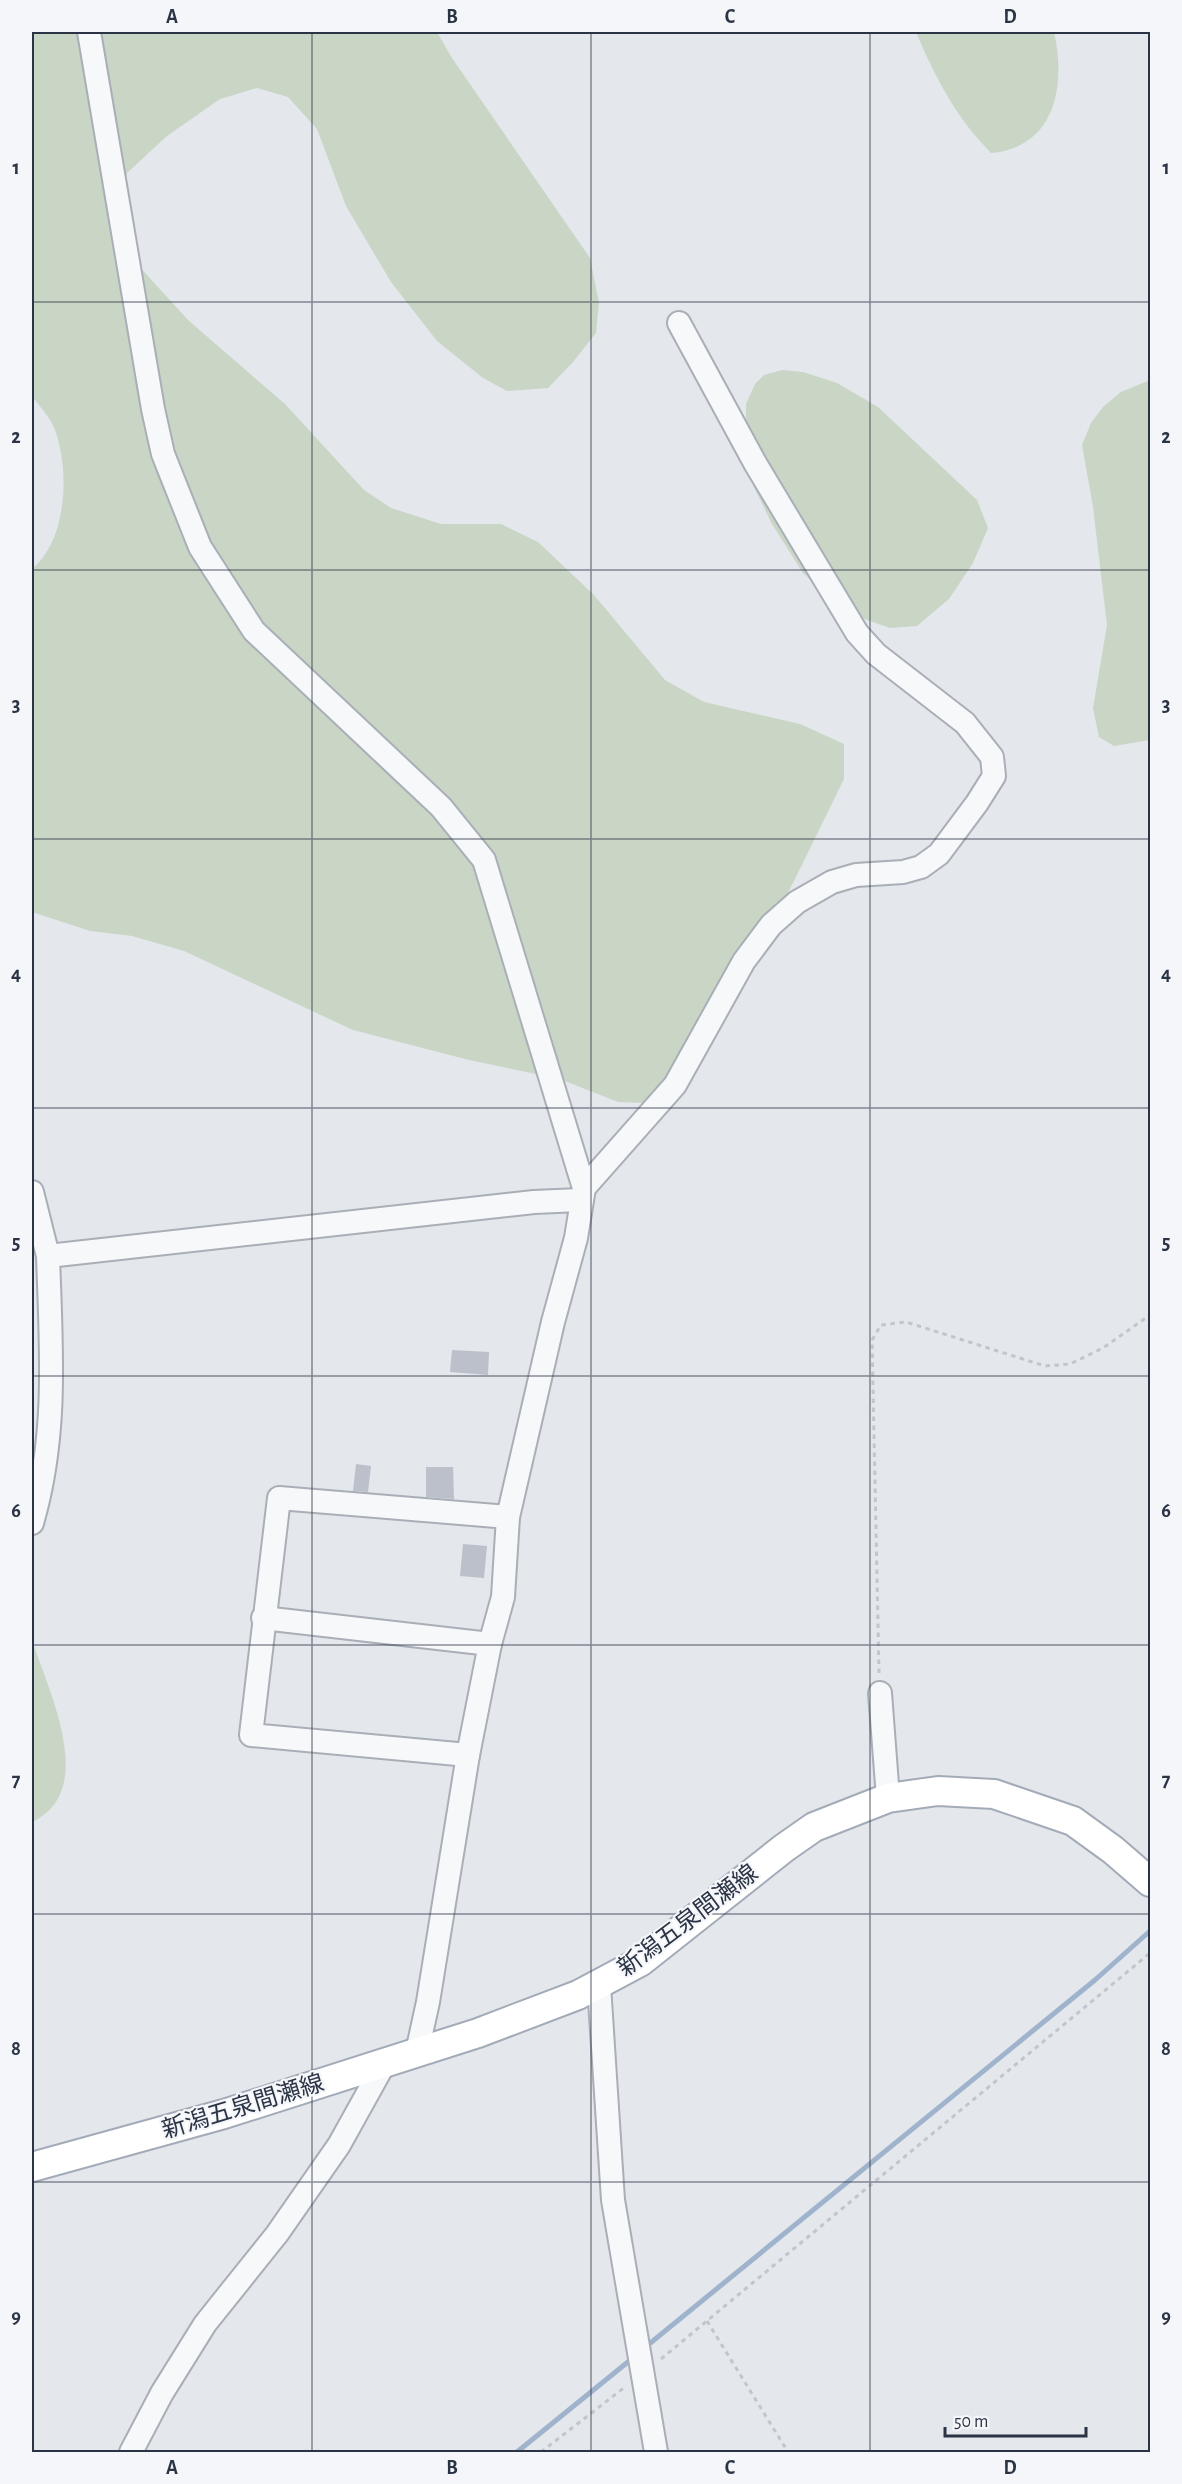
<svg xmlns="http://www.w3.org/2000/svg" width="1182" height="2484" viewBox="0 0 1182 2484" font-family="'Alegreya Sans','Noto Sans JP',sans-serif">
<rect width="100%" height="100%" fill="#e4e7ec"/>
<g fill="#c9d6c5">
<path d="M32,32H437L452,58L590,258L599,303L596,333L573,362L548,388L507,391L483,378L437,341L391,282L346,206L317,129L288,97L257,88L220,99L167,136L127,173L120,206L137,264L188,320L285,404L364,490L391,508L441,524H501L538,542L594,595L665,680L704,702L800,724L844,744V779L793,883L688,1078L647,1103L618,1102L560,1079L469,1060L353,1030L184,951L132,936L90,931L32,912V569C67,540 70,472 55,430C51,418 39,406 32,396Z"/>
<path d="M916,32H1054C1066,85 1056,147 991,153C956,118 935,77 916,32Z"/>
<polygon points="782,370 803,372 837,383 878,407 977,500 988,528 973,563 949,599 917,626 890,628 850,614 803,573 772,524 753,485 746,444 746,404 755,384 764,375"/>
<polygon points="1150,380 1150,740 1114,746 1099,737 1093,708 1107,625 1093,507 1082,445 1091,423 1103,407 1121,392"/>
<path d="M32,1640C48,1690 99,1791 32,1822Z"/>
</g>
<g fill="none" stroke-linecap="round" stroke-linejoin="round">
<g stroke="#9fb4cc" stroke-width="5">
<polyline points="643,2349 1095,1980 1150,1931"/>
<polyline points="517,2452 634,2357"/>
</g>
</g>
<g fill="#bbc0ca">
<polygon points="452,1350 489,1352 488,1375 450,1372"/>
<polygon points="356,1464 371,1466 368,1492 353,1491"/>
<polygon points="426,1467 453,1467 454,1499 426,1497"/>
<polygon points="463,1544 487,1546 484,1578 460,1576"/>
</g>
<g fill="none" stroke-linecap="round" stroke-linejoin="round">
<defs>
<g id="minor">
<polyline points="89,32 153,409 163,454 200,547 254,631 441,807 484,860 584,1188 576,1238 553,1322 508,1517 503,1597 490,1644 468,1755 428,2002 417,2052"/>
<polyline points="584,1188 675,1085 744,961 771,925 797,902 832,882 856,875 903,872 921,867 939,854 977,803 994,776 992,757 965,723 876,654 857,633 755,463 679,323"/>
<polyline points="32,1192 48,1256 534,1202 580,1200"/>
<path d="M32,1523C58,1434 51,1348 48,1256"/>
<polyline points="263,1618 490,1644"/>
<polyline points="880,1693 888,1798"/>
<polyline points="468,1755 251,1735 279,1498 508,1517"/>
<polyline points="599,1985 613,2200 656,2452"/>
<polyline points="131,2452 162,2393 205,2324 277,2234 339,2145 384,2064"/>
</g>
<polyline id="major" points="32,2167 224,2114 478,2033 578,1995 640,1962 784,1848 814,1827 888,1798 938,1791 994,1794 1073,1821 1113,1850 1150,1882"/>
</defs>
<use href="#minor" stroke="#a9aeb7" stroke-width="26"/>
<use href="#major" stroke="#a3abb8" stroke-width="32"/>
<g stroke="#c2c5cb" stroke-width="3" stroke-dasharray="4.5 4.5" stroke-linecap="butt">
<polyline points="879,1673 872,1340 881,1325 906,1322 1045,1366 1070,1364 1103,1348 1150,1315"/>
<polyline points="707,2321 788,2452"/>
<polyline points="661,2359 1150,1953"/>
<polyline points="541,2452 625,2387"/>
</g>
<use href="#minor" stroke="#f7f8fa" stroke-width="22"/>
<use href="#major" stroke="#fff" stroke-width="28"/>
</g>
<path fill="none" stroke="#2b3445" stroke-width="1.5" stroke-opacity="0.55" d="M312,32V2452M591,32V2452M870,32V2452M32,302H1150M32,570H1150M32,839H1150M32,1108H1150M32,1376H1150M32,1645H1150M32,1914H1150M32,2182H1150"/>
<g text-anchor="middle" dominant-baseline="central" stroke-width="4.5" stroke-linejoin="round" paint-order="stroke">
<g font-size="24" fill="#2b3445" stroke="#f4f6f9">
<text transform="translate(688 1921) rotate(-37)">新潟五泉間瀬線</text>
<text transform="translate(243 2107) rotate(-17)">新潟五泉間瀬線</text>
</g>
</g>
<rect width="1182" height="2484" fill="none" stroke="#f4f6f9" stroke-width="66"/>
<path d="M945 2427v9h141v-9" fill="none" stroke="#2b3445" stroke-width="3"/>
<text x="954" y="2427" font-size="18" fill="#2b3445" stroke="#f4f6f9" stroke-width="4.5" paint-order="stroke">50 m</text>
<rect x="33" y="33" width="1116" height="2418" fill="none" stroke="#2b3445" stroke-width="2"/>
<g font-size="20" text-anchor="middle" font-weight="bold" fill="#2b3445">
<text x="172" y="23">A</text>
<text x="452" y="23">B</text>
<text x="730" y="23">C</text>
<text x="1010" y="23">D</text>
<text x="16" y="174">1</text>
<text x="1166" y="174">1</text>
<text x="16" y="443">2</text>
<text x="1166" y="443">2</text>
<text x="16" y="711">3</text>
<text x="1166" y="711">3</text>
<text x="16" y="980">4</text>
<text x="1166" y="980">4</text>
<text x="16" y="1249">5</text>
<text x="1166" y="1249">5</text>
<text x="16" y="1517">6</text>
<text x="1166" y="1517">6</text>
<text x="16" y="1786">7</text>
<text x="1166" y="1786">7</text>
<text x="16" y="2055">8</text>
<text x="1166" y="2055">8</text>
<text x="16" y="2323">9</text>
<text x="1166" y="2323">9</text>
<text x="172" y="2474">A</text>
<text x="452" y="2474">B</text>
<text x="730" y="2474">C</text>
<text x="1010" y="2474">D</text>
</g>
</svg>
